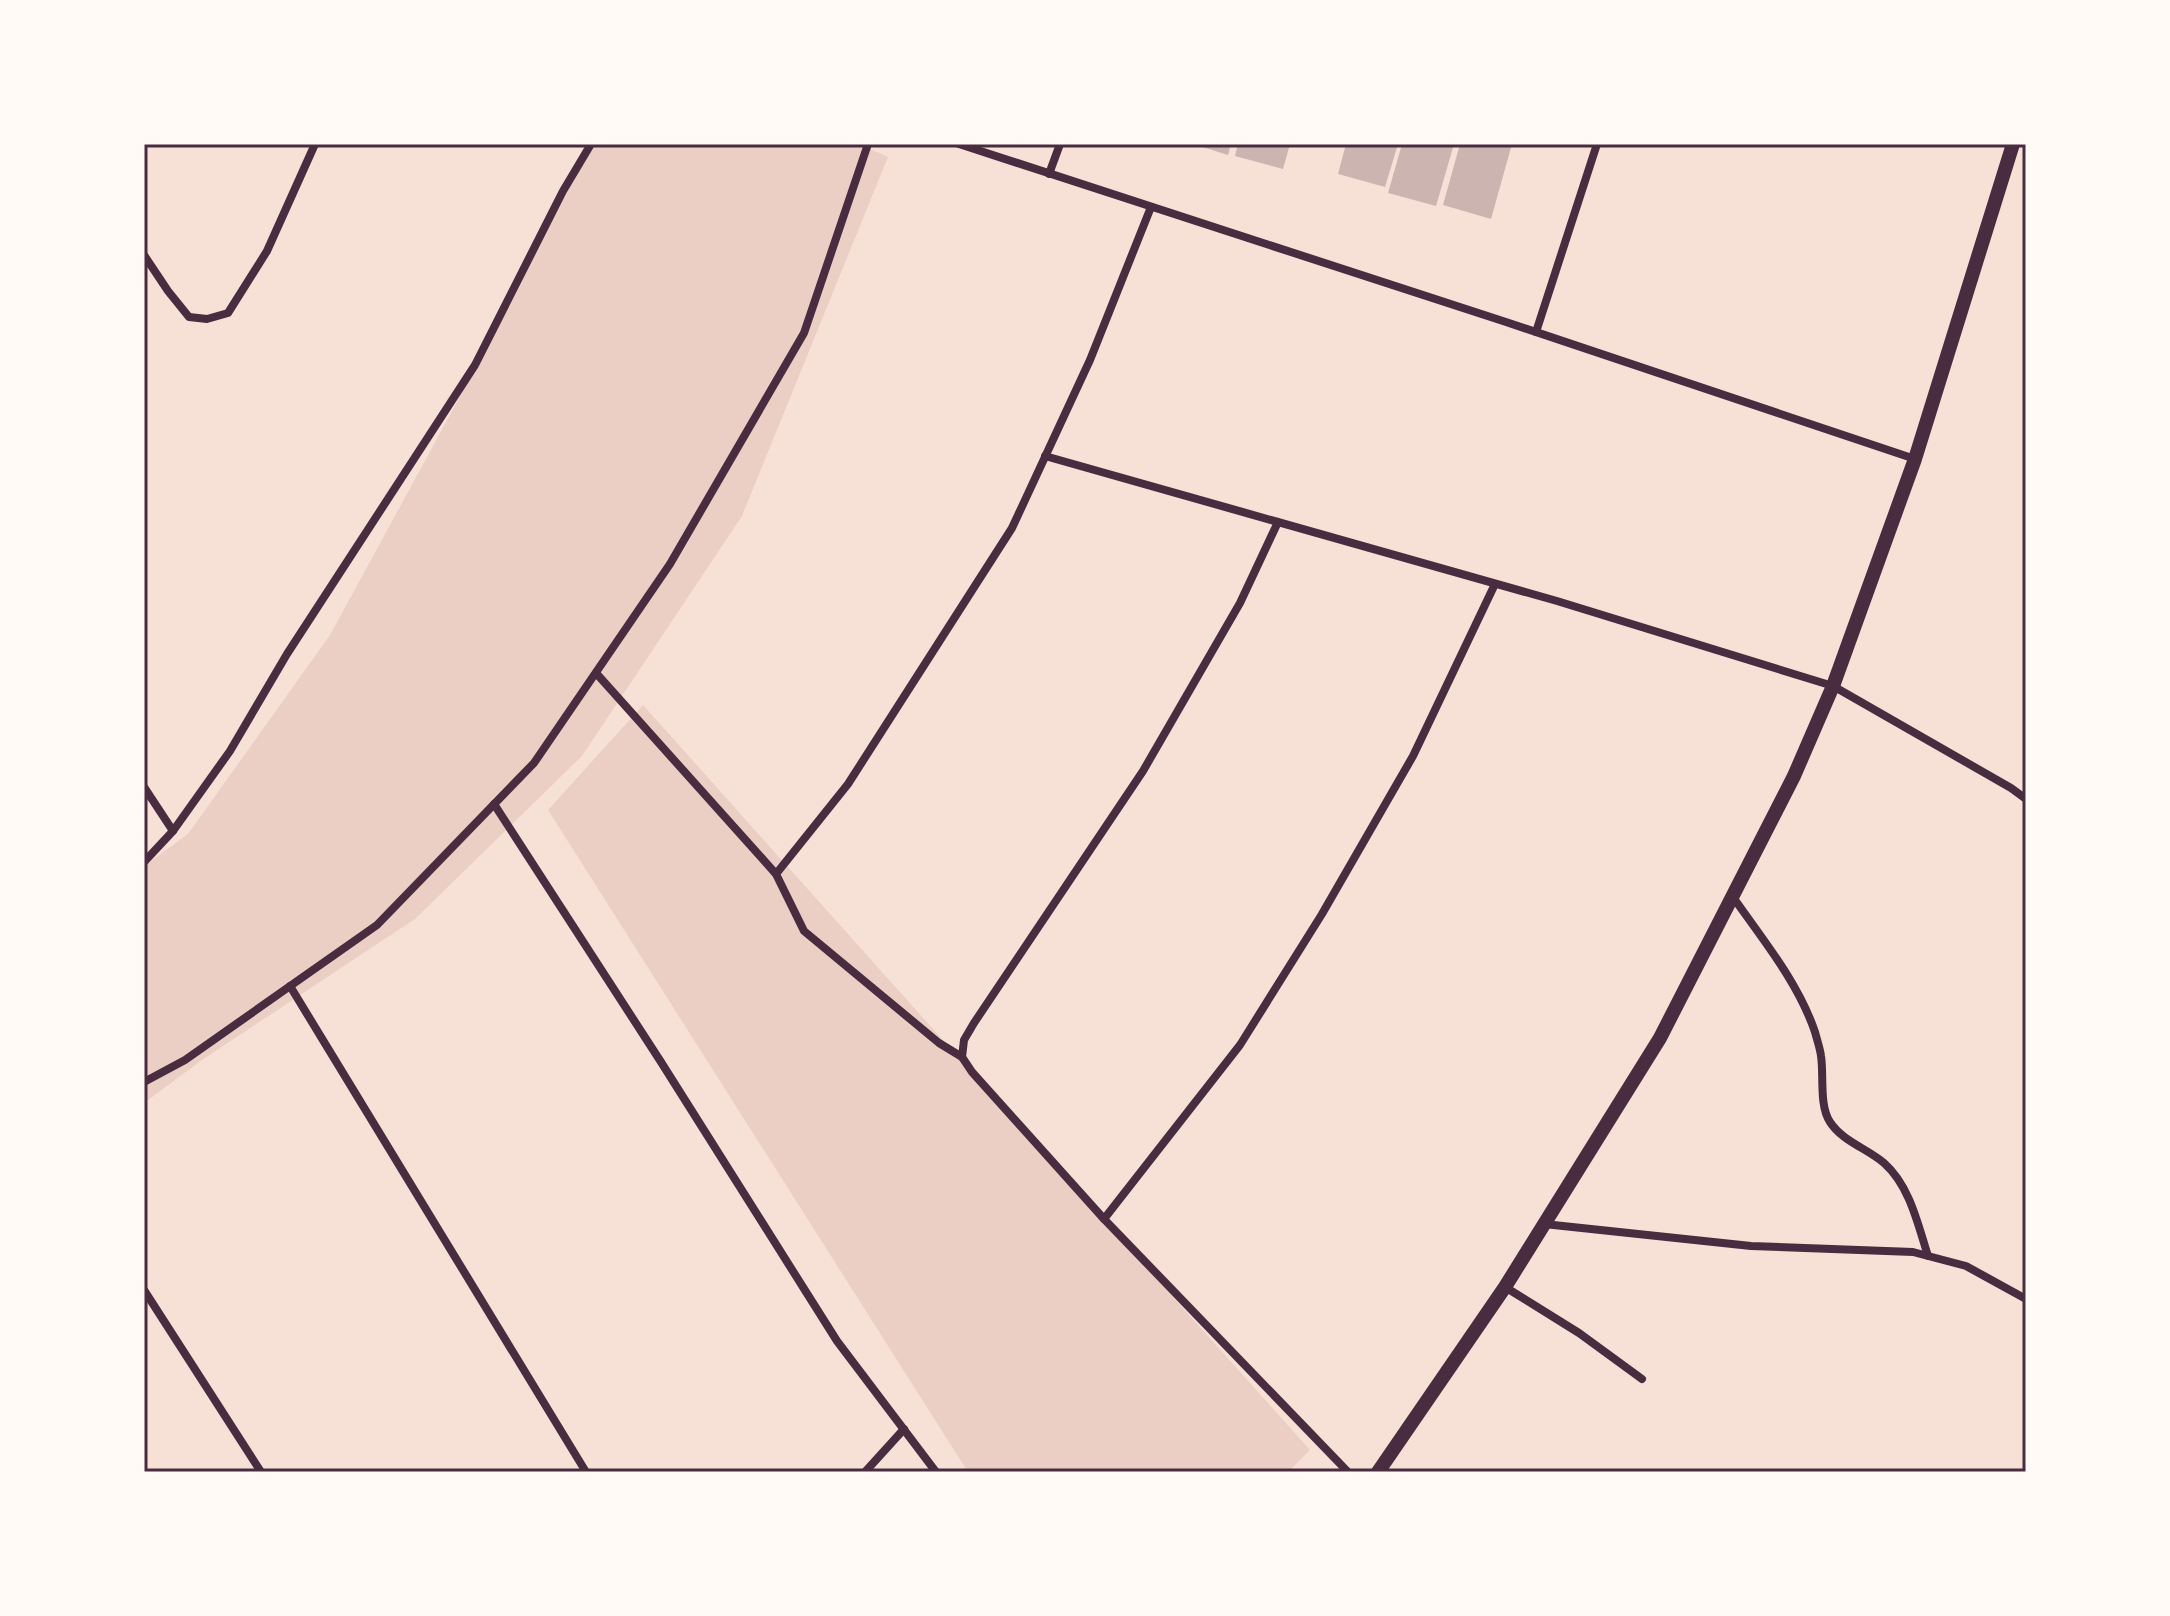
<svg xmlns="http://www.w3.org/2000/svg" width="2170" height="1616" viewBox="0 0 2170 1616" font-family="'Public Sans',sans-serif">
<rect width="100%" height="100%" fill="#f7e1d7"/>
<g fill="#ebcfc5">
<polygon points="592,144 859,144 888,157 742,516 582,756 415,919 202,1060 144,1103 144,866 188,834 330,635 463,391"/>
<polygon points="643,705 1310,1450 1288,1472 968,1472 548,810"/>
</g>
<g fill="#ccb4b1">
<polygon points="1193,144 1231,144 1228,155"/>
<polygon points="1238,144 1290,144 1283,169 1235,156"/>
<polygon points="1346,144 1398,144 1385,187 1338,174"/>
<polygon points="1402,144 1454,144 1436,206 1388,193"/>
<polygon points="1460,144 1512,144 1491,219 1443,205"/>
</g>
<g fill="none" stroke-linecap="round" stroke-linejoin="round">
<g stroke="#4a2c40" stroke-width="8">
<polyline points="959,144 1506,322 1915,459"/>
<polyline points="1049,174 1060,144"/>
<polyline points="144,255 168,291 189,317 207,319 228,313 267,251 315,144"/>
<polyline points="1536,332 1597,144"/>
<polyline points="1045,456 1557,601 1833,686 2011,788 2026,799"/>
<polyline points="1278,522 1240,603 1143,771 974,1023 964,1040 962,1057 972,1072 1104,1219 1348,1472"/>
<polyline points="596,673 776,874 804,931 939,1043 962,1057"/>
<polyline points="144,787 173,831"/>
<polyline points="494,804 661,1062 837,1341 936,1472"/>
<polyline points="144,862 173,831 230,751 287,654 475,365 563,191 591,144"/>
<polyline points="776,874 848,784 1012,528 1090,360 1151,207"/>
<path d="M1733,897C1763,940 1798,982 1815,1032C1817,1040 1820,1048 1821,1056C1824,1075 1819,1106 1830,1122C1842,1141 1868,1149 1884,1163C1910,1186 1918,1225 1928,1256"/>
<polyline points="290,986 586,1472"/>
<polyline points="144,1082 185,1060 377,925 534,763 670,564 804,333 868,144"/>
<polyline points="1104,1219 1240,1045 1322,914 1413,756 1495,584"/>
<polyline points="1544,1224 1751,1246 1913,1252 1966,1266 2026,1299"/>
<polyline points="1505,1287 1579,1333 1642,1379"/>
<polyline points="144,1290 261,1472"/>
<polyline points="865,1472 904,1429"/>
</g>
<polyline stroke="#4a2c40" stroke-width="14" points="1378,1472 1505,1287 1660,1038 1794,776 1833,686 1915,459 2013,144"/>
</g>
<rect width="2170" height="1616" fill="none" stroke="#fffaf5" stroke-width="292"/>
<rect x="146" y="146" width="1878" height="1324" fill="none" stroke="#4a2c40" stroke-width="3"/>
</svg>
